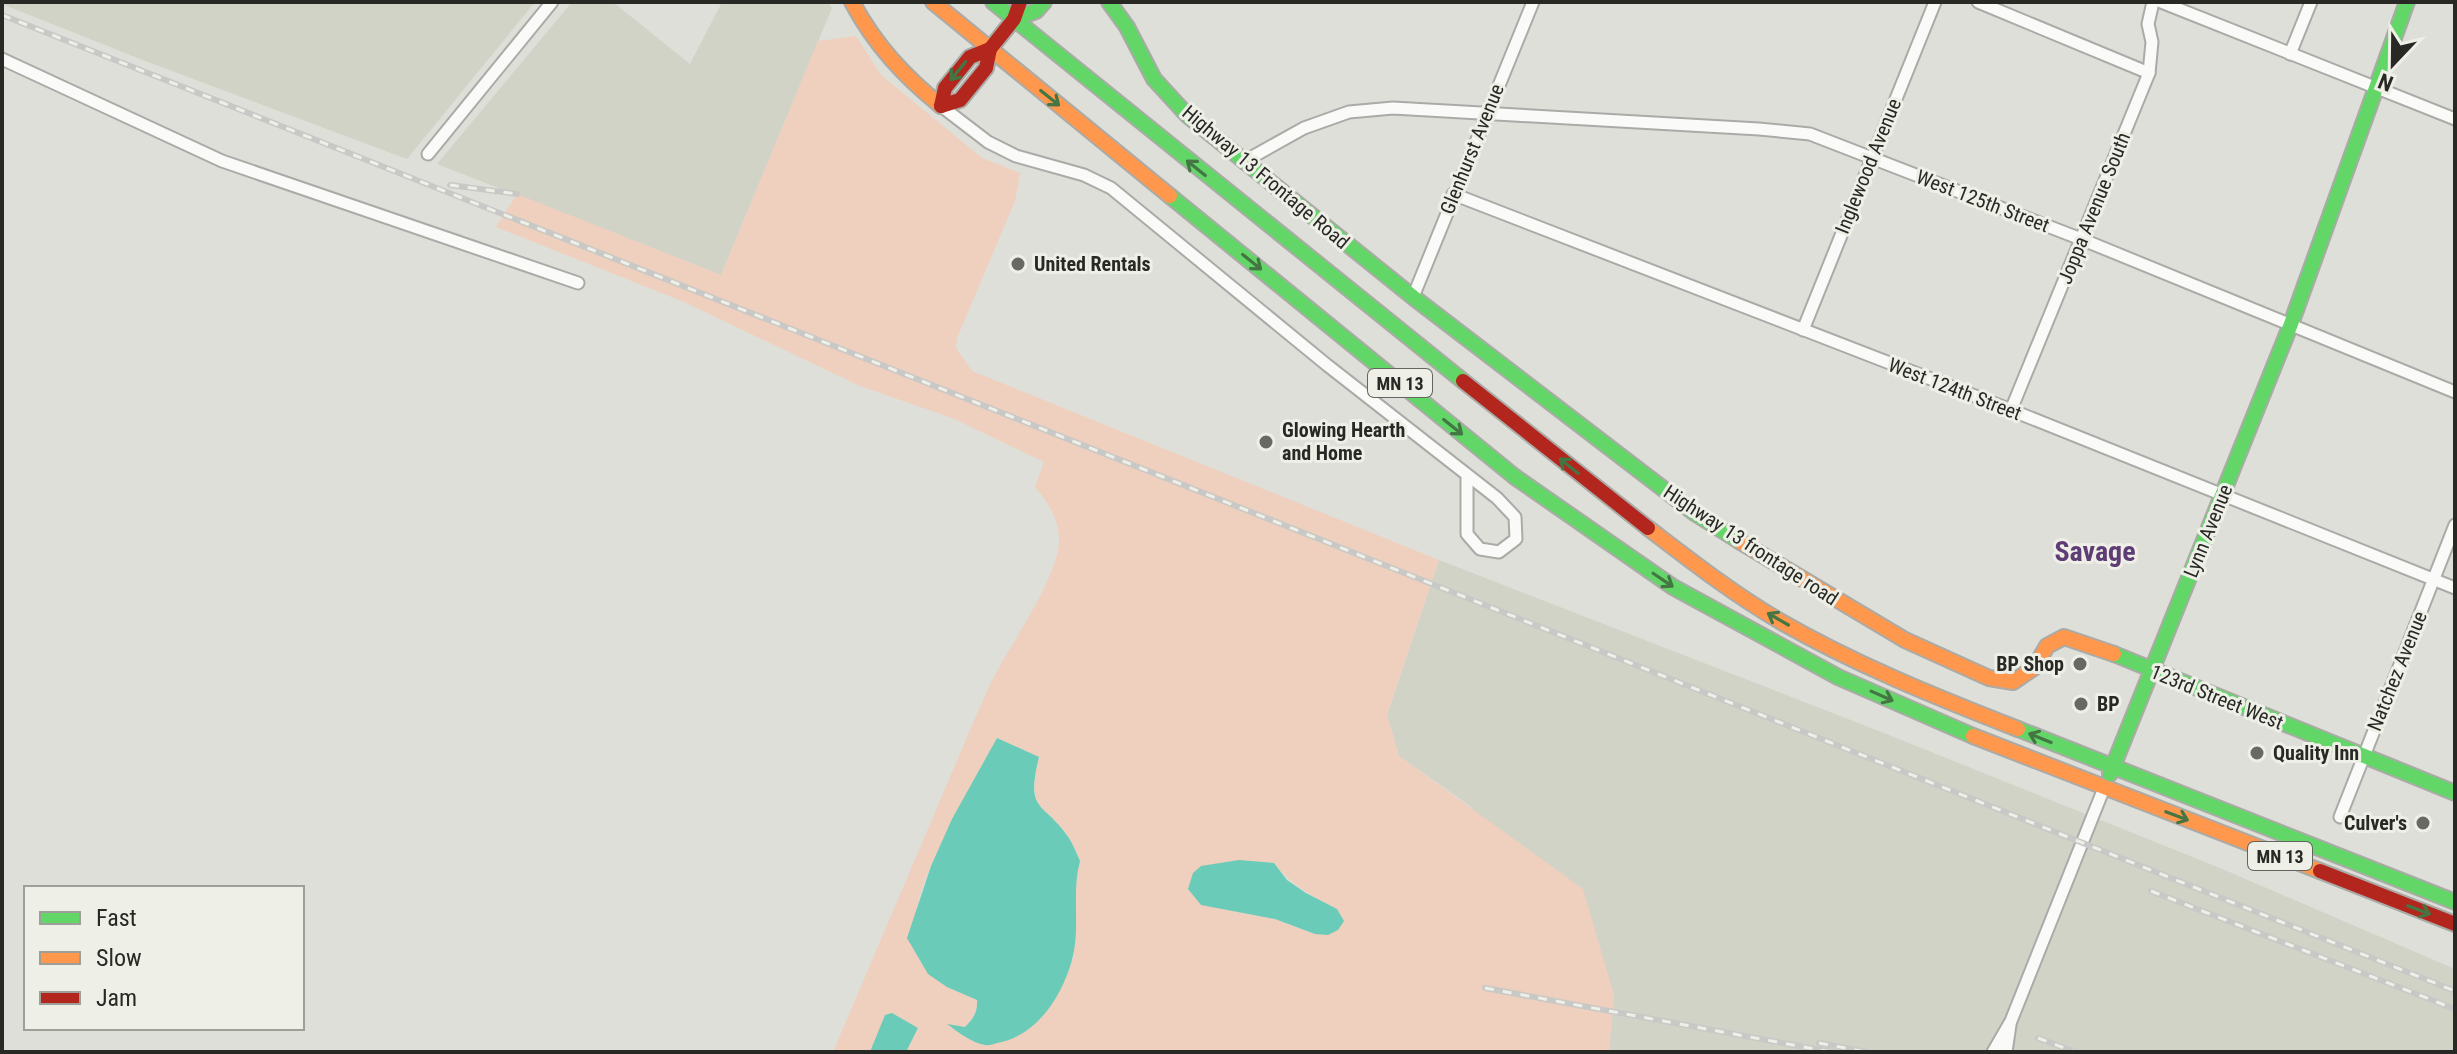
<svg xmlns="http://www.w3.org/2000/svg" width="2457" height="1054" viewBox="0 0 2457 1054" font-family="'Roboto Condensed',sans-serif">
<rect width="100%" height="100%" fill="#dfdfda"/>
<g fill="#d1d3c7">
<polygon points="2,2 535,2 407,159 140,59 2,4"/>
<polygon points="572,2 613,2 690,64 722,2 828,2 832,8 721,275 437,164"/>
<polygon points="1439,560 1884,733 2220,868 2455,969 2455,1052 1609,1052 1614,995 1470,806 1399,756 1387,715"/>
</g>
<path fill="#efcfbd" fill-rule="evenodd" d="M856,36L881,75L982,158L1020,173L1015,201L957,338L956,348L972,371L1439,560L1387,715L1399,756L1583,889L1614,995L1609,1052H906L918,1028L892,1013L870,1052H833L976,716C983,701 989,685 997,671C1015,638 1056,579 1059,543C1060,521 1049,503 1035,487L1044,462L952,418L860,386L684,302L496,227L517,194L721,275L818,41ZM997,738L1039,757C1026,814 1043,800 1069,838C1073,845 1077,854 1080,861L1075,879L1073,959L1052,1004L985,1045L963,1036L949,1025L965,1027C972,1019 978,1012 977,1000L947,987C938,963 923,937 918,912C913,887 982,765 997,738ZM1259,862L1274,863C1292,886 1312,896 1337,909L1315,934L1275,919L1222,909Z"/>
<g fill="#69cbb8">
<path d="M997,738L1039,757C1025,814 1043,800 1069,838C1073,845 1077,854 1080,861C1071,893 1081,927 1072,960C1062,996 1037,1036 997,1043C993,1044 989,1046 985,1045C972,1043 958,1032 947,1024L965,1027C973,1019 978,1012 977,1000L947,987L928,974L907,938L931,866L952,819Z"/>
<polygon points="1239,860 1274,863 1287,880 1306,893 1337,909 1344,921 1338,930 1328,935 1315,934 1275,919 1201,905 1188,889 1193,873 1201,866"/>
<polygon points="892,1013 918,1028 906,1052 870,1052 885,1015"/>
</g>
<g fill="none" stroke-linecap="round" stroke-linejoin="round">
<defs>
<g id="street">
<polyline points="1978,2 2149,73"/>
<polyline points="2161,2 2455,119"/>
<polyline points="2290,54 2311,2"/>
<polyline points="2,59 222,161 578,283"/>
<polyline points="941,106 988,142 1016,156 1084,175 1111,188 1327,365 1497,498 1515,517 1516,539 1499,552 1480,549 1467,534 1467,475"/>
<polyline points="428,154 552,2"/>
<polyline points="1243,162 1304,128 1349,112 1393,108 1759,129 1810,134 2081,239 2455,392"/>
<polyline points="1453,194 2011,410 2455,588"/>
<polyline points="1413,297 1533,2"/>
<polyline points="1803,330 1935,2"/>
<polyline points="2011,410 2149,73 2152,42 2148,24 2153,2"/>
<polyline points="2340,817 2455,525"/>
<polyline points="1993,1052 2011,1021 2104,788"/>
<polyline points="2006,1052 2010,1025"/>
</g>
<g id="fast">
<polyline points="993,2 1463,381"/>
<polyline points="1109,2 1127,27 1154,79 1187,115 1413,297 1696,514 1739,541"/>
<polyline points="1014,19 1036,11 1044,2"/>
<polyline points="1170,196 1515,477 1673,587 1838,677 1973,736"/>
<polyline points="2114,654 2455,793"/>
<polyline points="2018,729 2455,902"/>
<polyline points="2110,774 2291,324 2407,2"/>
</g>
<g id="slow">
<path d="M852,2C875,45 904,76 941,106"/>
<polyline points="933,2 1170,196"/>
<path d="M1648,528C1690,560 1732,593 1778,620C1854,664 1936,697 2018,729"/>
<polyline points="1739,541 1905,640 1989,678 2013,682 2035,667 2047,646 2064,637 2114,654"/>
<polyline points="1973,736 2320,871"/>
</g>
<g id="jam">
<polyline points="941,106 945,88 970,57 990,49 1014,19 1020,2"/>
<polyline points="941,106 960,100 986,68 990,49"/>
<polyline points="1463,381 1648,528"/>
<polyline points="2320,871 2455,924"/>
</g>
</defs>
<use href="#street" stroke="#aaaaa7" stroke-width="15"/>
<use href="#fast" stroke="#aaaaa7" stroke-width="18"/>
<use href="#slow" stroke="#aaaaa7" stroke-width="18"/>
<use href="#jam" stroke="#aaaaa7" stroke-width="18"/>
<use href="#street" stroke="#fafaf9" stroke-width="11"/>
<use href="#fast" stroke="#63d668" stroke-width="14"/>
<use href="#slow" stroke="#ff974d" stroke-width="14"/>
<use href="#jam" stroke="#b3261e" stroke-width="14"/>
<defs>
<g id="rail">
<polyline points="2,15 2455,991"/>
<polyline points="450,185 517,194"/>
<polyline points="2151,891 2455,1009"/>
<polyline points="1485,988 1831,1052"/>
<polyline points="2038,1038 2075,1052"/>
<polyline points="1819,1043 1866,1052"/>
</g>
</defs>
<use href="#rail" stroke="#c8c8c7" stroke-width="6"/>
<use href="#rail" stroke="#eeefe6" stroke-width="3" stroke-dasharray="9" stroke-linecap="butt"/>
</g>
<defs><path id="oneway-shaft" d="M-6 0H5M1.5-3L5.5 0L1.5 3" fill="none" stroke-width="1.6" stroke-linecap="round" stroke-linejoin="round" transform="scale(2)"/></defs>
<g stroke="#437643">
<use href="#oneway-shaft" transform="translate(958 71) rotate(129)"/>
<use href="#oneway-shaft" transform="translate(1050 98) rotate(39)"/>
<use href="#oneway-shaft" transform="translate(1196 168) rotate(-141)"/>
<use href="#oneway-shaft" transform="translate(1252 262) rotate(39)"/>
<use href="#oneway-shaft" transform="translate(1453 427) rotate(39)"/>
<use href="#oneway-shaft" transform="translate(1569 466) rotate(-141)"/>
<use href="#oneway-shaft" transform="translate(1663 580) rotate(34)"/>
<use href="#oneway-shaft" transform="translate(1778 619) rotate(-150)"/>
<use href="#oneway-shaft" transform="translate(1882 696) rotate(24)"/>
<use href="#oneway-shaft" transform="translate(2040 738) rotate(-158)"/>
<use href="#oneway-shaft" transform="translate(2177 816) rotate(21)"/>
<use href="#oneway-shaft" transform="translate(2419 910) rotate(21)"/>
</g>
<g fill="#686864" stroke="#eeefe6" stroke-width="3">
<circle cx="1018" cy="264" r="8"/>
<circle cx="1266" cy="442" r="8"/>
<circle cx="2080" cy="664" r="8"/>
<circle cx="2081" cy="704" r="8"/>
<circle cx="2257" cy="753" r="8"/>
<circle cx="2423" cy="823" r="8"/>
</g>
<g text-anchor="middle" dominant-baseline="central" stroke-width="6" stroke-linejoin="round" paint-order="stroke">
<g fill="#eeefe6" stroke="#63645f" stroke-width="2">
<rect x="1368" y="369" width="64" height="28" rx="6"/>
<rect x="2248" y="842" width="64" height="28" rx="6"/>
</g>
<g font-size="18" font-weight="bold" fill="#282825">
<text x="1400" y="383">MN 13</text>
<text x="2280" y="856">MN 13</text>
</g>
<g font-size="20" fill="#282825" stroke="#eeefe6">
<text transform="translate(1472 149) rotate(-68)">Glenhurst Avenue</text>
<text transform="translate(1868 166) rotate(-68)">Inglewood Avenue</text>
<text transform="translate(1266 177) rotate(40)">Highway 13 Frontage Road</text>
<text transform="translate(1983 201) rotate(21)">West 125th Street</text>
<text transform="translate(2094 208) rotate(-68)">Joppa Avenue South</text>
<text transform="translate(1955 389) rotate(21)">West 124th Street</text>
<text transform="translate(2208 531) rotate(-68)">Lynn Avenue</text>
<text transform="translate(1751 545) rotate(33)">Highway 13 frontage road</text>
<text transform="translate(2397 671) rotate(-68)">Natchez Avenue</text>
<text transform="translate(2217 697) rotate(22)">123rd Street West</text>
</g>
<g font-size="20" font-weight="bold" fill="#282825" stroke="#eeefe6" text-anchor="start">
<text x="1034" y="264">United Rentals</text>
<text x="1282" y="430">Glowing Hearth<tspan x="1282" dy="23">and Home</tspan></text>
<text x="2064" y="664" text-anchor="end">BP Shop</text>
<text x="2097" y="704">BP</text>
<text x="2273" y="753">Quality Inn</text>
<text x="2407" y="823" text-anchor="end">Culver's</text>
</g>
<g font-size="28" font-weight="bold" fill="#5e3c75" stroke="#eeefe6">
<text x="2095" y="551">Savage</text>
</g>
</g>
<rect width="2457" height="1054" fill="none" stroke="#282825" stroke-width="8"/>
<rect x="24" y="886" width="280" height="144" fill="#eeefe6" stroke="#9f9f99" stroke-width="2"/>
<rect x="40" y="912" width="40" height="12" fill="#63d668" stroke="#9f9f99" stroke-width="2"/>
<text x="96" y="926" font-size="24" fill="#282825">Fast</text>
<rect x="40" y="952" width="40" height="12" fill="#ff974d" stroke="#9f9f99" stroke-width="2"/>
<text x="96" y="966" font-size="24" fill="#282825">Slow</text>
<rect x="40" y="992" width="40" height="12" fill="#b3261e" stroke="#9f9f99" stroke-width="2"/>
<text x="96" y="1006" font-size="24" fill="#282825">Jam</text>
<g transform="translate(2393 64) rotate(202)" stroke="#eeefe6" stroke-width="6" paint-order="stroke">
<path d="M0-6L14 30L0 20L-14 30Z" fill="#282825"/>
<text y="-12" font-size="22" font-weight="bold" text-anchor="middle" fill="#282825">N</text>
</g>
</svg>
